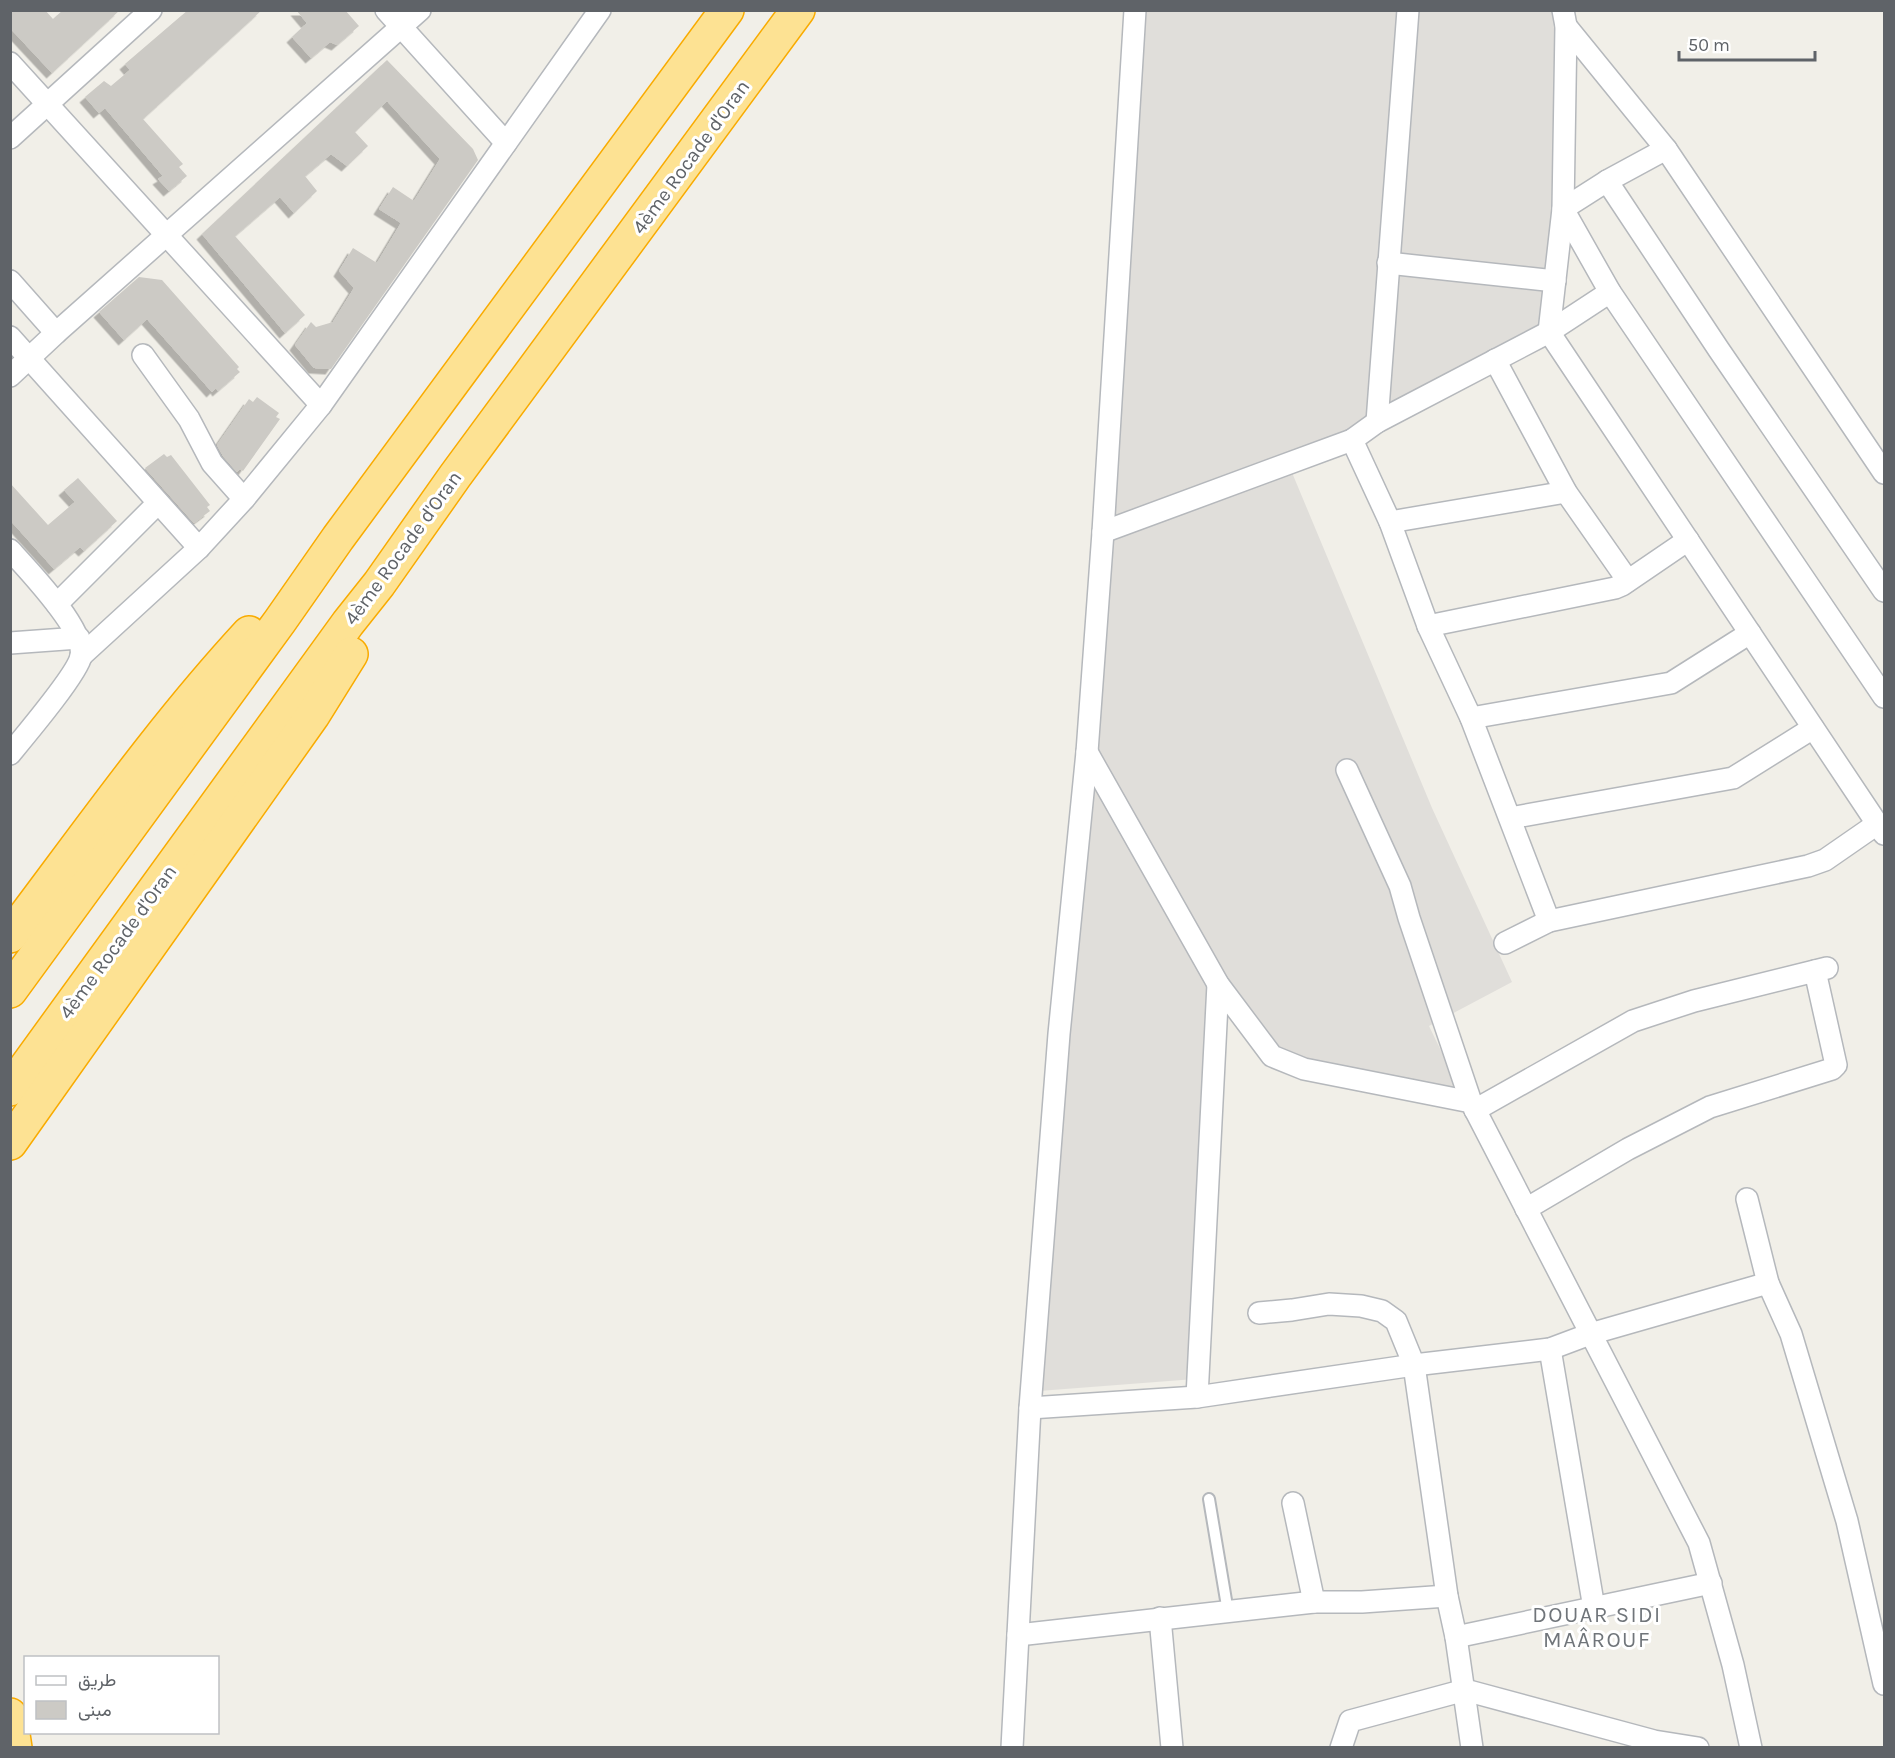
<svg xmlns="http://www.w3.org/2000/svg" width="1895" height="1758" viewBox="0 0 1895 1758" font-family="Karla,Vazirmatn,sans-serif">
<defs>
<filter id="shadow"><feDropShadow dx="-5.5" dy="5.5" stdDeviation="0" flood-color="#0004"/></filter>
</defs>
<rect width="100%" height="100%" fill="#f1efe8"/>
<polygon fill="#e0deda" points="1144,11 1557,11 1556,237 1545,339 1288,463 1432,808 1512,982 1429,1026 1461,1092 1283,1055 1213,991 1195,1379 1039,1391"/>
<g fill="#cccac5" filter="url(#shadow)">
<polygon points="10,10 45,10 53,19 63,10 120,10 52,73 10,28"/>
<polygon points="188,10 262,10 143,119 183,164 179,167 187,176 169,191 158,179 163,176 105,108 99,113 85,97 104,81 111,86 130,70 125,64"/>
<polygon points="296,10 345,10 359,26 337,45 330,42 311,58 292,37 307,23"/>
<polygon points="387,60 473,149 478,160 331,369 314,368 295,345 311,322 316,327 333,322 354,288 339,271 353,248 377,263 401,223 379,209 393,187 414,201 440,159 387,101 355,132 368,146 347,166 331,154 305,176 317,191 294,213 280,197 235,236 305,315 285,333 202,234"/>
<polygon points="139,277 162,280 239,367 237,369 240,372 218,391 216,388 212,392 147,319 124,340 99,312"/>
<polygon points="257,397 279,413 276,417 280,419 243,471 240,469 237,472 223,456 217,445 249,399 253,402"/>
<polygon points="164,454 167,457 171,455 210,505 207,507 210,511 194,523 145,468"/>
<polygon points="78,478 117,521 84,551 80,547 54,569 10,520 10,483 48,525 75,502 64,490"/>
</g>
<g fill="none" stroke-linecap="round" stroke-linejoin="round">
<defs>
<polyline id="service" points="1209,1499 1228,1612"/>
<g id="minor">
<polyline points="386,10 506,143"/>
<polyline points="1563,10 1566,26 1563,209 1549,332 1884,834"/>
<polyline points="1566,26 1666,149 1884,473"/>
<polyline points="10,63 321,405"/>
<polyline points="10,138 151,10"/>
<polyline points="1666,149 1607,181 1563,209 1610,292 1884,697"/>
<polyline points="1607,181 1719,350 1884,591"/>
<polyline points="1388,263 1555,281"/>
<polyline points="10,281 56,333"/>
<polyline points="10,337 199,548"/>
<polyline points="143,355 189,419 212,463 244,499"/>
<polyline points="1495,360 1566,492 1624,575 1626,582"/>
<polyline points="10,376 56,333 420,10"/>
<polyline points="1377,422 1408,10"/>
<polyline points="1352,440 1390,522 1428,626 1471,718 1549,921"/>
<polyline points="1390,522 1566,492"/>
<polyline points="1103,532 1352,440 1377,422 1549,332 1610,292"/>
<path d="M10,550C28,570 86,630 81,656C78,673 24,737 10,754"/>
<polyline points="57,604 158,503"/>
<polyline points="1428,626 1615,588 1622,585 1688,540"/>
<polyline points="10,643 79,638"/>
<polyline points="81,656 199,548 244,499 321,405 600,10"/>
<polyline points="1471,718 1671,683 1750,633"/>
<polyline points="1087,752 1218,984 1272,1056 1304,1069 1471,1102 1699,1543 1733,1665 1751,1748"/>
<polyline points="1347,770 1400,886 1409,918 1471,1102"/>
<polyline points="1510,818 1733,778 1813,728"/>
<polyline points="1505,943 1549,921 1808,866 1825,860 1877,824"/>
<polyline points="1475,1110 1633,1021 1694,1001 1827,968"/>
<polyline points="1747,1199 1768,1283 1791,1334 1847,1521 1884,1684"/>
<polyline points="1526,1209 1628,1149 1710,1107 1832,1069 1836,1065 1815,971"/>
<polyline points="1259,1313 1292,1310 1329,1304 1361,1306 1382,1311 1396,1321 1414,1365 1447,1596 1456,1637"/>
<polyline points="1550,1349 1594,1608"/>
<polyline points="1197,1397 1218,984"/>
<polyline points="1030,1408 1197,1397 1414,1365 1550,1349 1590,1334 1768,1283"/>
<polyline points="1293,1503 1314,1602"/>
<polyline points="1160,1618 1172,1748"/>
<polyline points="1018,1635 1314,1602 1362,1602 1447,1596"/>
<polyline points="1012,1748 1030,1408 1059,1034 1087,752 1103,532 1135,10"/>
<polyline points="1341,1748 1350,1721 1465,1690 1654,1741 1698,1748"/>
<polyline points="1472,1748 1456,1637 1711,1583"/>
</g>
<g id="motorway">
<path d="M10,936C88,833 162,727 249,633"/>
<polyline points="10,991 280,621 338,538 727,10"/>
<polyline points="10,1089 348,623 379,584 455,476 798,10"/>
<polyline points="10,1143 313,715 351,654"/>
<polyline points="10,1715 15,1748"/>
</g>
</defs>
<use href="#service" stroke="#b5b8bc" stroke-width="14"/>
<use href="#minor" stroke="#b5b8bc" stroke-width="24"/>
<use href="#motorway" stroke="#f9ab00" stroke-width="36"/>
<use href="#service" stroke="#fff" stroke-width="10"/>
<use href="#minor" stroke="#fff" stroke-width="21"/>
<use href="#motorway" stroke="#fde293" stroke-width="33"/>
</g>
<g text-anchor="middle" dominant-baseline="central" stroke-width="6" stroke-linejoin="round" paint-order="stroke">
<g font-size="20" fill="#5f6368" stroke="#fff">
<text transform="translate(691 157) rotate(-54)">4ème Rocade d'Oran</text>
<text transform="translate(403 548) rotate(-54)">4ème Rocade d'Oran</text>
<text transform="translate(118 942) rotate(-54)">4ème Rocade d'Oran</text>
</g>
<g font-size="22" letter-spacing="1.5" fill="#70757a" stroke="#fff">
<text x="1597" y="1615">DOUAR SIDI<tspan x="1597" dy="25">MAÂROUF</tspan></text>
</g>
</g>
<rect width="1895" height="1758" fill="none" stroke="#5f6368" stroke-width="24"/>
<rect x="24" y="1656" width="195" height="78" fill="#ffffff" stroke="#bfc1c3" stroke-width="1.5"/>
<rect x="36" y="1676" width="30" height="9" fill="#ffffff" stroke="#bfc1c3" stroke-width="1.5"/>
<text x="78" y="1686" font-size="18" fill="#5f6368">طريق</text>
<rect x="36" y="1701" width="30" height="18" fill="#cccac5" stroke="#bfc1c3" stroke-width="1.5"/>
<text x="78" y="1716" font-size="18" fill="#5f6368">مبنى</text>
<path d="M1679 51v9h136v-9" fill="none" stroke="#5f6368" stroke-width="3"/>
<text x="1688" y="51" font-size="18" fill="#5f6368" stroke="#ffffff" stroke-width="4.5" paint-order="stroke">50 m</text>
</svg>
